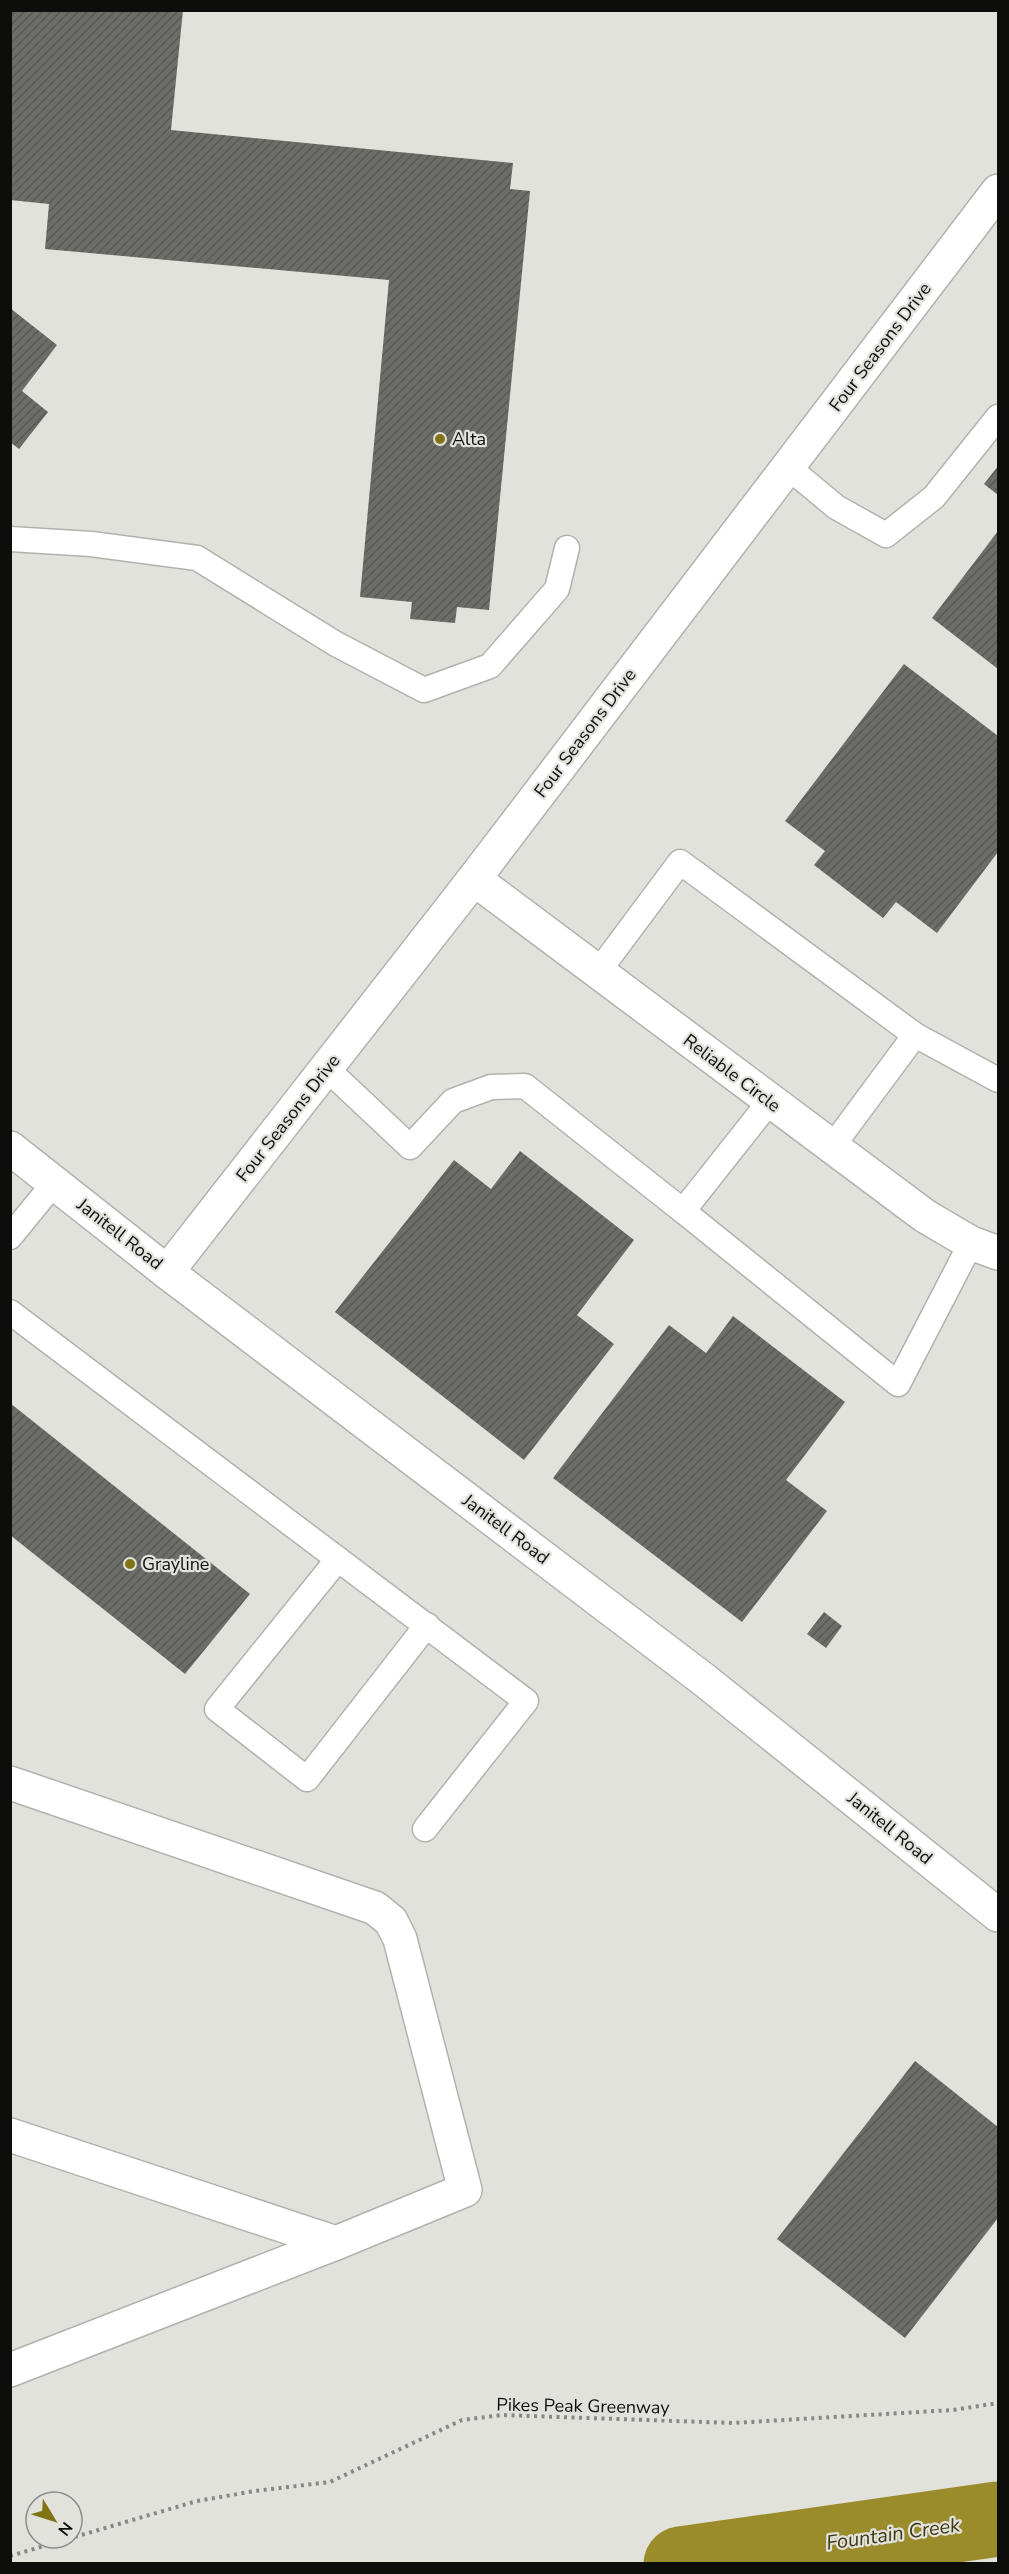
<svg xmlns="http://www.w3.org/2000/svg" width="1009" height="2574" viewBox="0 0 1009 2574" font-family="'Nunito Sans',sans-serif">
<defs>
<pattern id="building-hatch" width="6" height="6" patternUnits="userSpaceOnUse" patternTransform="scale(1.5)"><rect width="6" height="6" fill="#6d6d68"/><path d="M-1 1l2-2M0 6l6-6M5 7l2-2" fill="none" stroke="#585854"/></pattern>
</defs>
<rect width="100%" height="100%" fill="#e2e2dd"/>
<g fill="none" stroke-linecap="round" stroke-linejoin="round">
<polyline stroke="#9a8c2b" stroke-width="75" points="681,2564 998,2519"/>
</g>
<g fill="url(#building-hatch)">
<polygon points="10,10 183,10 171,130 513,163 510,189 530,191 489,610 457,607 455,623 410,619 412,602 360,597 389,280 45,249 49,204 10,200"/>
<polygon points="10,308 57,345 22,391 48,412 19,449 10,442"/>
<polygon points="998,466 998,495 984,484"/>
<polygon points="998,531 998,669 932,618"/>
<polygon points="904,664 998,736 998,852 937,933 896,902 883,918 814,865 825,851 785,821"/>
<polygon points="520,1151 634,1240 577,1315 614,1344 524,1460 335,1312 454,1160 491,1189"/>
<polygon points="733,1316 845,1402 786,1480 827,1511 742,1622 553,1478 669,1325 706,1353"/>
<polygon points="10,1403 250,1594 185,1674 10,1535"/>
<polygon points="824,1612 842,1626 826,1648 807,1634"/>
<polygon points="915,2061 998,2127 998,2218 905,2338 777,2239"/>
</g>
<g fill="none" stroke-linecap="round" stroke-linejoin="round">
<defs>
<g id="service">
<polyline points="788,467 836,507 886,535 934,497 998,417"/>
<polyline points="10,539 91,544 197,558 336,644 424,690 490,666 557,589 567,548"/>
<polyline points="598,972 680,862 915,1035 832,1147"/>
<polyline points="915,1035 998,1080"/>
<polyline points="326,1068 410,1147 453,1101 491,1087 525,1086 683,1211 770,1101"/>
<polyline points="683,1211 898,1384 971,1243"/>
<polyline points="10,1237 54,1183"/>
<polyline points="10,1312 526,1701 425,1829"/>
<polyline points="338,1559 217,1709 307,1779 427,1625"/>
</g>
<g id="minor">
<polyline points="474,879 925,1216 971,1243 998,1253"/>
<polyline points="167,1272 474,879 998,191"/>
<polyline points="10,1783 375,1908 391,1921 400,1939 465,2190 336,2243 10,2370"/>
<polyline points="10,2135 336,2243"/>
</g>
<polyline id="tertiary" points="10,1148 167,1272 703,1679 998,1915"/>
</defs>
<use href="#service" stroke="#b2b1ac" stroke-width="27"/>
<use href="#minor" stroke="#b2b1ac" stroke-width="36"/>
<use href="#tertiary" stroke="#b2b1ac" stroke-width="36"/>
<polyline stroke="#878783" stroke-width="4" stroke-dasharray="3 4.5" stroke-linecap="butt" points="10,2556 197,2501 255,2491 330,2482 462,2420 502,2415 733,2423 953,2410 998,2403"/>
<use href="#service" stroke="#fff" stroke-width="24"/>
<use href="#minor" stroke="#fff" stroke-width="33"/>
<use href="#tertiary" stroke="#fff" stroke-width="33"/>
</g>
<g fill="#807314" stroke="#e2e2dd" stroke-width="2">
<circle cx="440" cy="439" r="6"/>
<circle cx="130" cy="1564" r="6"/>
</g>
<g text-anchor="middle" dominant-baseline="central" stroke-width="4.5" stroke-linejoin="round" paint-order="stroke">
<g font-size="18" fill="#0d0d0b" stroke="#e2e2dd">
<text transform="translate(880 347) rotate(-53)">Four Seasons Drive</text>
<text transform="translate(585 733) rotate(-53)">Four Seasons Drive</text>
<text transform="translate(732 1073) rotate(37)">Reliable Circle</text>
<text transform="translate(288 1118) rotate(-52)">Four Seasons Drive</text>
<text transform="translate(120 1234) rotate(38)">Janitell Road</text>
<text transform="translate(506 1529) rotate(37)">Janitell Road</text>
<text transform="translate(890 1828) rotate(39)">Janitell Road</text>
<text transform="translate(583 2406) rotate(1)">Pikes Peak Greenway</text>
</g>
<g font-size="18" fill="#0d0d0b" stroke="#e2e2dd" text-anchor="start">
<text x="452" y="439">Alta</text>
<text x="142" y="1564">Grayline</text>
</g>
<g font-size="20" font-style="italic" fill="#3f3810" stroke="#e2e2dd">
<text transform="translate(893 2534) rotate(-8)">Fountain Creek</text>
</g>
</g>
<rect width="1009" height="2574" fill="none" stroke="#0d0d0b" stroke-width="24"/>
<g transform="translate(54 2520) rotate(128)"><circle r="28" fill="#e2e2dd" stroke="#8d8d89" stroke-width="1.5"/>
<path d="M0-4.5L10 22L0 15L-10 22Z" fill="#807314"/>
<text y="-9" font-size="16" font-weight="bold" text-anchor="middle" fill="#0d0d0b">N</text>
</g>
</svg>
